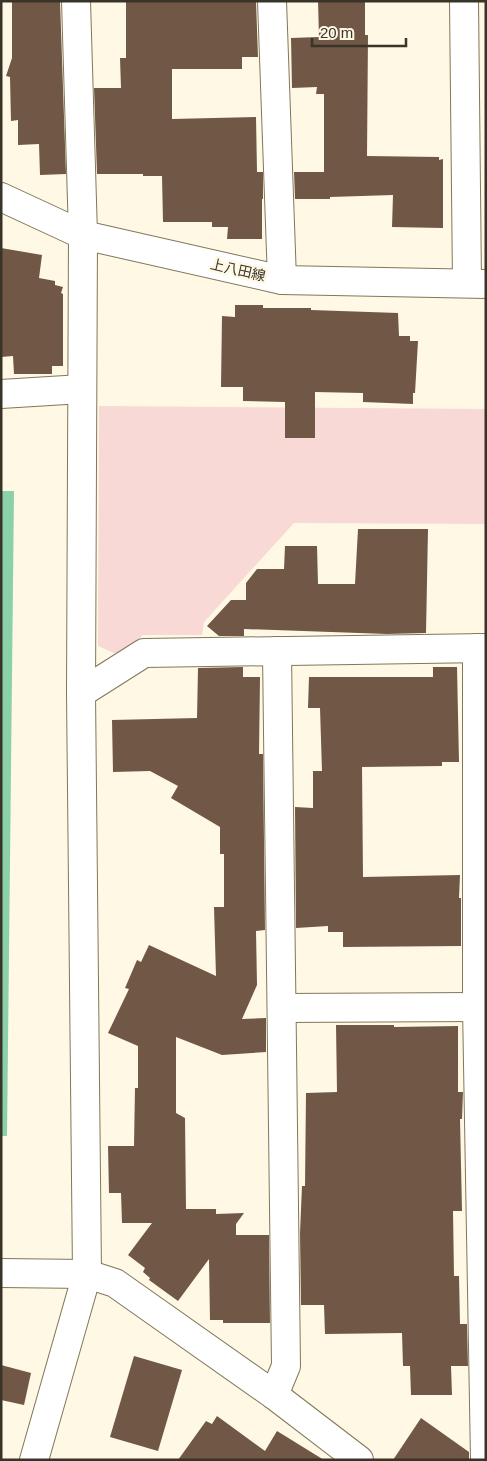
<svg xmlns="http://www.w3.org/2000/svg" width="487" height="1461" viewBox="0 0 487 1461" font-family="Arial,'Noto Sans JP',sans-serif">
<rect width="100%" height="100%" fill="#fef8e4"/>
<polygon fill="#f8d9d6" points="99,406 486,409 486,524 294,523 204,622 202,635 143,635 121,656 98,646"/>
<polygon fill="#8ad0a8" points="1,491 14,491 7,1136 1,1136"/>
<g fill="#715745">
<polygon points="12,1 60,1 66,174 40,175 39,144 18,145 18,120 11,121 10,77 6,76 12,58"/>
<polygon points="126,1 256,1 258,57 242,57 242,69 172,69 172,119 256,117 257,172 263,172 263,199 262,199 262,239 227,239 228,227 212,227 212,222 163,222 162,176 143,176 143,174 97,174 94,88 121,88 120,58 126,58"/>
<polygon points="318,1 365,1 365,35 368,35 367,156 439,157 439,160 443,159 443,228 392,227 393,195 330,197 330,199 295,199 294,172 324,172 324,94 316,94 317,87 292,88 291,38 319,37"/>
<polygon points="1,248 42,255 39,278 55,281 55,285 63,287 61,293 63,294 63,366 52,366 52,374 14,374 13,356 1,357"/>
<polygon points="235,305 263,305 263,308 311,308 311,310 398,313 399,336 410,336 410,341 418,341 415,393 413,393 413,404 363,402 363,393 315,392 315,438 285,438 285,402 243,401 243,387 221,387 222,316 235,317"/>
<polygon points="358,529 428,529 426,633 387,634 244,629 244,636 219,636 207,626 231,600 246,600 246,583 257,569 284,569 285,546 317,546 318,584 355,584"/>
<polygon points="243,667 243,677 260,677 259,754 263,754 265,930 256,931 257,985 242,1019 266,1018 266,1052 222,1055 176,1037 176,1113 185,1118 186,1209 216,1209 216,1214 244,1213 236,1224 236,1235 269,1235 270,1323 223,1323 223,1320 210,1320 209,1259 178,1301 149,1280 150,1278 143,1272 145,1268 128,1255 152,1223 122,1223 121,1193 109,1193 108,1146 134,1146 135,1088 138,1088 138,1046 108,1033 129,989 125,988 137,960 141,962 149,945 216,976 214,907 224,907 224,854 220,854 220,827 171,798 178,786 150,771 113,772 112,720 197,718 198,668"/>
<polygon points="433,667 457,667 459,762 442,762 442,766 362,767 363,877 460,875 459,898 461,898 461,946 343,947 343,932 328,932 328,926 296,928 295,807 313,808 313,771 322,771 320,708 308,708 309,677 433,677"/>
<polygon points="336,1025 394,1025 394,1027 458,1026 458,1092 463,1092 462,1119 460,1119 462,1211 453,1211 454,1276 459,1276 460,1324 467,1324 468,1366 451,1366 452,1395 411,1395 410,1366 403,1366 402,1333 325,1334 324,1305 301,1305 300,1233 302,1186 305,1186 306,1093 337,1092"/>
<polygon points="134,1356 182,1370 158,1451 110,1437"/>
<polygon points="1,1365 31,1373 24,1405 1,1400"/>
<polygon points="217,1416 265,1451 277,1431 324,1460 178,1460 206,1421 212,1424"/>
<polygon points="421,1418 469,1452 469,1460 393,1460"/>
</g>
<g fill="none" stroke-linecap="round" stroke-linejoin="round">
<defs>
<g id="street">
<polyline points="272,1 282,280"/>
<polyline points="464,1 467,283"/>
<polyline points="1,394 82,389"/>
<polyline points="477,648 477,1007 485,1460"/>
<polyline points="81,693 144,653 486,648"/>
<polyline points="283,1008 477,1007"/>
<polyline points="1,1273 87,1274 115,1283 274,1395 359,1460"/>
<polyline points="274,1395 286,1366 277,651"/>
<polyline points="34,1460 87,1274 81,693 83,235 76,1"/>
</g>
<polyline id="secondary" points="1,197 83,235 282,280 486,284"/>
</defs>
<use href="#street" stroke="#81775a" stroke-width="30"/>
<use href="#secondary" stroke="#81775a" stroke-width="30"/>
<use href="#street" stroke="#fff" stroke-width="28"/>
<use href="#secondary" stroke="#fff" stroke-width="28"/>
</g>
<g text-anchor="middle" dominant-baseline="central" stroke-width="5" stroke-linejoin="round" paint-order="stroke">
<g font-size="14" fill="#383428" stroke="#fef8e4">
<text transform="translate(238 270) rotate(13)">上八田線</text>
</g>
</g>
<rect width="487" height="1461" fill="none" stroke="#383428" stroke-width="5"/>
<path d="M312 38v8h94v-8" fill="none" stroke="#383428" stroke-width="2.5"/>
<text x="320" y="38" font-size="15" fill="#383428" stroke="#fef8e4" stroke-width="4" paint-order="stroke">20 m</text>
</svg>
